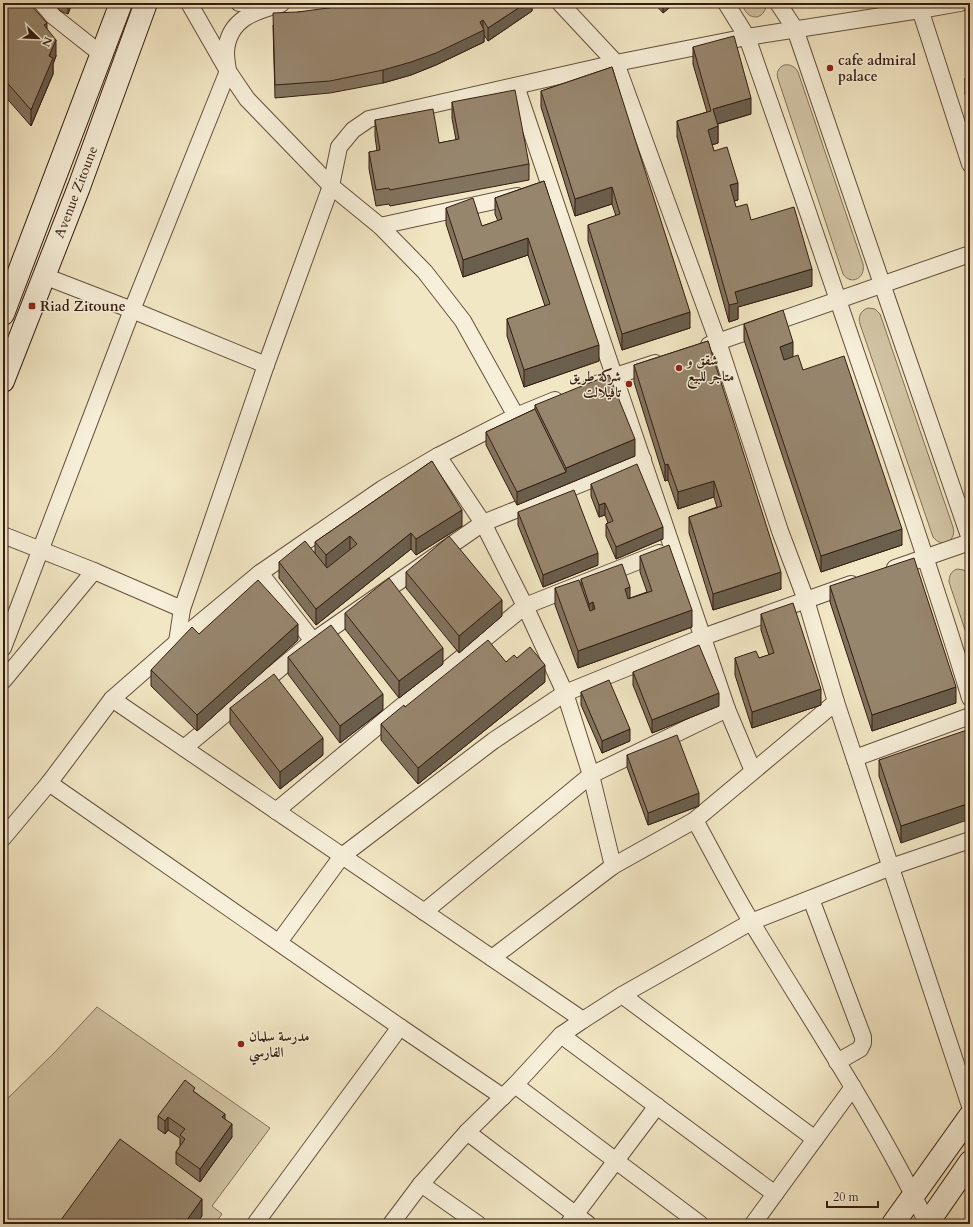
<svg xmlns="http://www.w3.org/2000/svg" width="973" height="1227" viewBox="0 0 973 1227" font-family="Cardo,Amiri,serif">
<rect width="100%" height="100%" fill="#f2e7c4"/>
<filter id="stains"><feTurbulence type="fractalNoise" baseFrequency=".005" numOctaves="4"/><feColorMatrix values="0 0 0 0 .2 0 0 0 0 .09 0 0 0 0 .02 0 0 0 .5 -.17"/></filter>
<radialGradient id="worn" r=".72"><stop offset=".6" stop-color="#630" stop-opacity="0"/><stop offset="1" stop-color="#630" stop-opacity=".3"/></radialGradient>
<g fill="#d2c5a5" stroke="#83715a">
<path d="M741,3H766C767,11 760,20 751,16C746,14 743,7 741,3Z"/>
<path d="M784,65C791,64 795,67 798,72L863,264C866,278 851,286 843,274L778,79C776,73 778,68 784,65Z"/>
<path d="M868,308L875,309L880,314L953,527C957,541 942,549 933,537L860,324C858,317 860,311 868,308Z"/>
<path d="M957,569L964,570L970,577V645L949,582C949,576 951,571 957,569Z"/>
<polygon points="97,1007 270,1128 212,1206 222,1214 215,1224 6,1224 3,1222 3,1103 56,1051"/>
</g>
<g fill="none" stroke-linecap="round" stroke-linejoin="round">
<defs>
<g id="street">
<polyline points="42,3 53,16 101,54"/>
<polyline points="189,3 228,71 247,99 331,186 380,226 425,272 463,321 516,416"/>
<polyline points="239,3 267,4"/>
<polyline points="560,3 616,63 718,342 780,531 806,600 836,702 970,1106"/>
<path d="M726,3L747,37C796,177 845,318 892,458C919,538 946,618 970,698"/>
<polyline points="778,3 795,29 882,284 970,539"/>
<polyline points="918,3 970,164"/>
<polyline points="516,86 727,709 753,771"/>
<polyline points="380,226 517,196"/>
<polyline points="44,276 132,310 266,365"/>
<polyline points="709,345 970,254"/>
<polyline points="590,387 615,376 655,363"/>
<polyline points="438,456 483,523 525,606 565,693 591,775 613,866"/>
<polyline points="3,535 94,571 182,609"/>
<polyline points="895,568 970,542"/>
<polyline points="260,573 313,641"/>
<polyline points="177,642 182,609 266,365 331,186 339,147 353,130 369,119 616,63 747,37 920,10 960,3"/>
<path d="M3,648L132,310L228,71C227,64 226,58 226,52C228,19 255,11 281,4"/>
<polyline points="3,681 94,571"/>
<polyline points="112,699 583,1020"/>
<polyline points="184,748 313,641 483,523 643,459"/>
<polyline points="855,758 970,716"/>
<polyline points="49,783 400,1027 503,1097"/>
<polyline points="276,811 391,715 525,606 659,553"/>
<path d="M695,820C714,855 732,890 752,923C812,1022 877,1119 927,1223"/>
<polyline points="3,838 49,783 112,699 177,642 260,573 382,489 438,456 516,416 555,400"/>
<polyline points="811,899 863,1037 863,1043 860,1049 837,1062"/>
<polyline points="424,912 591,775 727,709"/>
<polyline points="279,942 342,856 493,741 565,693 703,637 851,584"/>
<polyline points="492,958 613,866 695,820 836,702"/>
<polyline points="622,995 815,1139"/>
<polyline points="561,1035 775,1194"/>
<polyline points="515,1085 700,1224"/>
<polyline points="467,1132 588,1224"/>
<polyline points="421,1184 478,1224"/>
<polyline points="569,1223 657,1106"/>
<polyline points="255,1224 400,1027"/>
<polyline points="391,1224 421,1184 467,1132 515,1085 561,1035 583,1020 622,995 751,922 891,867 970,840"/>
<polyline points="753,1224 853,1087"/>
</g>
<g id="secondary">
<polyline points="3,314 121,3"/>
<polyline points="3,381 79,187 146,3"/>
<polyline points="893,1224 970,1116"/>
<polyline points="927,1224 970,1162"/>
</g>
</defs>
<use href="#street" stroke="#64503d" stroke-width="18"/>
<use href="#secondary" stroke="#341d10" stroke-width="24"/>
<use href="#street" stroke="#f7efd9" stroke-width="16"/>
<use href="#secondary" stroke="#f7efd9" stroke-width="22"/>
</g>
<g fill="#82735f" stroke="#341d10">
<polygon points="3,3 47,29 56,56 53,64 53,74 31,126 3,94"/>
<polygon points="55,3 72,3 68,14 60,11"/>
<polygon points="532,3 532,11 488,41 484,35 484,42 436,65 411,75 383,83 330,93 275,98 273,25 298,12"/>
<polygon points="654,3 675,3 663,13"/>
<polygon points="693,47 751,114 718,124 718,143 712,145 714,151 738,200 734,201 736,207 751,220 812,286 738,307 738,319 729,322 677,137 677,121 707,112 693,64"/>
<polygon points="612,67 690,328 622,350 588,241 588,225 616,216 612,204 575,216 541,107 541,91"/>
<polygon points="970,76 970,110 965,94 965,78"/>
<polygon points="452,102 529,164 529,180 390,206 389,204 376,206 369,169 369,152 377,151 375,136 375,120 439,143 456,140 452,118"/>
<polygon points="544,181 599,361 524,387 507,336 507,319 545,306 528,255 463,277 446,224 446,208 482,226 498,221 495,214 495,198"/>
<polygon points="744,324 793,357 803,370 902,545 821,572 744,340"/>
<polygon points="708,341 781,589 713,610 689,533 689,517 717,507 714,497 678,509 668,480 665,481 634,382 634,365"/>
<polygon points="535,405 635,456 517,505 486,445 486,432 535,409"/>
<polygon points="432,461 462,526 416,555 411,549 316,625 279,578 279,562 315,554 315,542"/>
<polygon points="591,484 663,539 616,559 606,536 606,524 608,523 605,515 599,517 591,496"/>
<polygon points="518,512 598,565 543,587 518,525"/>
<polygon points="640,556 692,627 578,668 555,605 555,588 581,586 581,579 630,598 647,592 640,572"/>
<polygon points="406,572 502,616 459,653 406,588"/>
<polygon points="830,586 956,703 872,731 830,602"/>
<polygon points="345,613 443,664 399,698 345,629"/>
<polygon points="761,614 821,705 752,728 735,675 735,658 759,658 769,655 761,630"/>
<polygon points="199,634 298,640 197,731 151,686 151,670"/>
<polygon points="288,657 383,710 340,743 288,674"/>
<polygon points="517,658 545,682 418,784 381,740 381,724 506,662"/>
<polygon points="633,672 719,706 652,733 633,685"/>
<polygon points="581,692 630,741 602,753 581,705"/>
<polygon points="230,708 323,755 280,789 230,724"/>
<polygon points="970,741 901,843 879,776 879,760"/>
<polygon points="627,755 699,806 648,825 627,767"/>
<polygon points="195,1092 225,1119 232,1137 200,1182 176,1164 176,1152 180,1146 180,1138 168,1130 165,1134 158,1129 158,1116"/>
</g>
<g fill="#6a5e4d" stroke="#341d10">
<polygon points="68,3 72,3 68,14"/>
<polygon points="526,3 532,3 532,11 488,41 488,28"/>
<polygon points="663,3 675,3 663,13"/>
<polygon points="483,20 483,31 484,30 484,42 436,65 411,75 383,83 383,70"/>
<polygon points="47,23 47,39 44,25"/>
<polygon points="56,40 56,56 53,64 53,74 31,126 31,110 49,56"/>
<polygon points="751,98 751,114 713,125 713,109"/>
<polygon points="718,126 718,143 708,146 708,130"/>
<polygon points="738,183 738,200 730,202 730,185"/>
<polygon points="612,187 612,204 575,216 575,199"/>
<polygon points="528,238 528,255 463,277 463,260"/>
<polygon points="812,269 812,286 738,307 738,319 729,322 729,305 735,292"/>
<polygon points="690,312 690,328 622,350 622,334"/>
<polygon points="793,342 793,358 780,363 780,347"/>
<polygon points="599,345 599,361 524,387 524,370"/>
<polygon points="635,439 635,456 517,505 517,492 566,472 566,468"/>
<polygon points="668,464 668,480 665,481 665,465"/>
<polygon points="714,481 714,497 678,509 678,492"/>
<polygon points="605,503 605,515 599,517 599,505"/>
<polygon points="462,510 462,526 416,555 416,539"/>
<polygon points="663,527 663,539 616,559 616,547"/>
<polygon points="902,529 902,545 821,572 821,556"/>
<polygon points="411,533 411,549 316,625 316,609"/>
<polygon points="350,536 350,552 326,571 326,555"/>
<polygon points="598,553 598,565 543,587 543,575"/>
<polygon points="781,572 781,589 713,610 713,594"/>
<polygon points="630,587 630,603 625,605 625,589"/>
<polygon points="502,600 502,616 459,653 459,636"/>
<polygon points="593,602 593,619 589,620 589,604"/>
<polygon points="692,610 692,627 578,668 578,651"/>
<polygon points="298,624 298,640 197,731 197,715"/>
<polygon points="443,648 443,664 399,698 399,681"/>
<polygon points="545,665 545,682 418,784 418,768"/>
<polygon points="956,687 956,703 872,731 872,715"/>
<polygon points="821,689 821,705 752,728 752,712"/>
<polygon points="719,693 719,706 652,733 652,720"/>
<polygon points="383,694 383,710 340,743 340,726"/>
<polygon points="630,729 630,741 602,753 602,741"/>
<polygon points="323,738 323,755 280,789 280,772"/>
<polygon points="699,793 699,806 648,825 648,813"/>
<polygon points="970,803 970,819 901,843 901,826"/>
<polygon points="225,1114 225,1126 222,1117"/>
<polygon points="168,1117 168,1130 165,1134 165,1121"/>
<polygon points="232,1124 232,1137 200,1182 200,1169"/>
<polygon points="202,1199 202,1216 196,1224 184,1224"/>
</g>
<g fill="#97866e" stroke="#341d10">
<polygon points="3,3 29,3 47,23 44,25 56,40 49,56 53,58 31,110 3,78"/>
<polygon points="355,3 526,3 488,28 483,20 480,22 484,30 436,53 411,62 383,70 330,81 275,85 273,13 298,12 343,6"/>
<polygon points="734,36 751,98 713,109 718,126 708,130 714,151 727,147 738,183 730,185 736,207 747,204 751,220 794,207 812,269 735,292 738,303 729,305 677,121 711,111 693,47"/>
<polygon points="612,67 690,312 622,334 588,225 620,214 612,187 575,199 541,91"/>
<polygon points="970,76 970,94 965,78"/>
<polygon points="515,90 529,164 390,190 389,188 376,190 369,152 380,150 375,120 433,109 439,143 459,139 452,102"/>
<polygon points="544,181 599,345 524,370 507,319 550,304 528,238 463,260 446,208 473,198 482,226 502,219 495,198"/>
<polygon points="783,310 793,342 780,347 784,360 798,355 803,370 844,356 902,529 821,556 744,324"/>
<polygon points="708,341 781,572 713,594 689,517 722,506 714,481 678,492 668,464 665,465 634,365"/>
<polygon points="609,375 635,439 566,468 535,405"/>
<polygon points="535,409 566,472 517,492 486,432"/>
<polygon points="432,461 462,510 416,539 411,533 316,609 279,562 305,541 327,568 357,544 350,536 326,555 315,542"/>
<polygon points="637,464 663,527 616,547 606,524 613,521 605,503 599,505 591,484"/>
<polygon points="574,490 598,553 543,575 518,512"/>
<polygon points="449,536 502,600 459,636 406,572"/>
<polygon points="669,545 692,610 578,651 555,588 579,580 590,611 595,609 593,602 589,604 581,579 622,564 630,587 625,589 628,599 652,591 640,556"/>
<polygon points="914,558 956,687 872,715 830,586"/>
<polygon points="389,578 443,648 399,681 345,613"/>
<polygon points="258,580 298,624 197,715 151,670 192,627 199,634"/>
<polygon points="793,603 821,689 752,712 735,658 756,651 759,658 774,653 761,614"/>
<polygon points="331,625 383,694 340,726 288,657"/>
<polygon points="488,640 506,662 514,655 517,658 530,647 545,665 418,768 381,724 404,705 405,707"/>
<polygon points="699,645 719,693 652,720 633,672"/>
<polygon points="274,674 323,738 280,772 230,708"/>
<polygon points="609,680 630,729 602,741 581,692"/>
<polygon points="967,730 970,741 970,803 901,826 879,760"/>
<polygon points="677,735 699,793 648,813 627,755"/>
<polygon points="185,1080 195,1088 193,1091 225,1114 222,1117 232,1124 200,1169 176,1152 185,1139 180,1135 185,1129 168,1117 165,1121 158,1116"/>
<polygon points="120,1139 202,1199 184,1224 58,1224"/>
</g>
<g fill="#8f2418" stroke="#f7efd9" stroke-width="1.5">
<circle cx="830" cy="68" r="4"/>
<rect x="28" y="302" width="8" height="8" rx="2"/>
<circle cx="679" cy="368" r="4"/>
<circle cx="629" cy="384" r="4"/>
<circle cx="241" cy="1044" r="4"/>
</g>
<g text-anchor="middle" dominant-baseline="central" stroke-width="3" stroke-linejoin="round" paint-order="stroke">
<g font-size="14" font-weight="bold" fill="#341d10" stroke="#f7efd9" text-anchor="start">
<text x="838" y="60">cafe admiral<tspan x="838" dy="16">palace</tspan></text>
<text x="40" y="306">Riad Zitoune</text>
<text x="687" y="360">شقق و<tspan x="687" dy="16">متاجر للبيع</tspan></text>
<text x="621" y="376" text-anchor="end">شركة طريق<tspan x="621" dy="16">تافيلالت</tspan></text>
<text x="249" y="1036">مدرسة سلمان<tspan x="249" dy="16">الفارسي</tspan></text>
</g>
<g font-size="14" fill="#341d10" stroke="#f7efd9">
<text transform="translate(76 192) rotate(-69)">Avenue Zitoune</text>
</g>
</g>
<rect width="973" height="1227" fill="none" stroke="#f2e7c4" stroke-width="16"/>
<rect x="4" y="4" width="965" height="1219" fill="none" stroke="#341d10" stroke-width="2"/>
<rect x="8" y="8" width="957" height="1211" fill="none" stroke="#341d10"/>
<g transform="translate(38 38) rotate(113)" stroke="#f7efd9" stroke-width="3" paint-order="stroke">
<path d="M0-3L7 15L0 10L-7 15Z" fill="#341d10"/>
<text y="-6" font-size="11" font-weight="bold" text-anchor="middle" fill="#341d10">N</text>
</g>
<path d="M827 1201v6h51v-6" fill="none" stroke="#341d10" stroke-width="2"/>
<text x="833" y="1201" font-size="12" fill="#341d10" stroke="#f7efd9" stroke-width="3" paint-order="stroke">20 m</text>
<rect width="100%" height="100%" filter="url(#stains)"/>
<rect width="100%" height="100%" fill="url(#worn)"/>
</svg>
